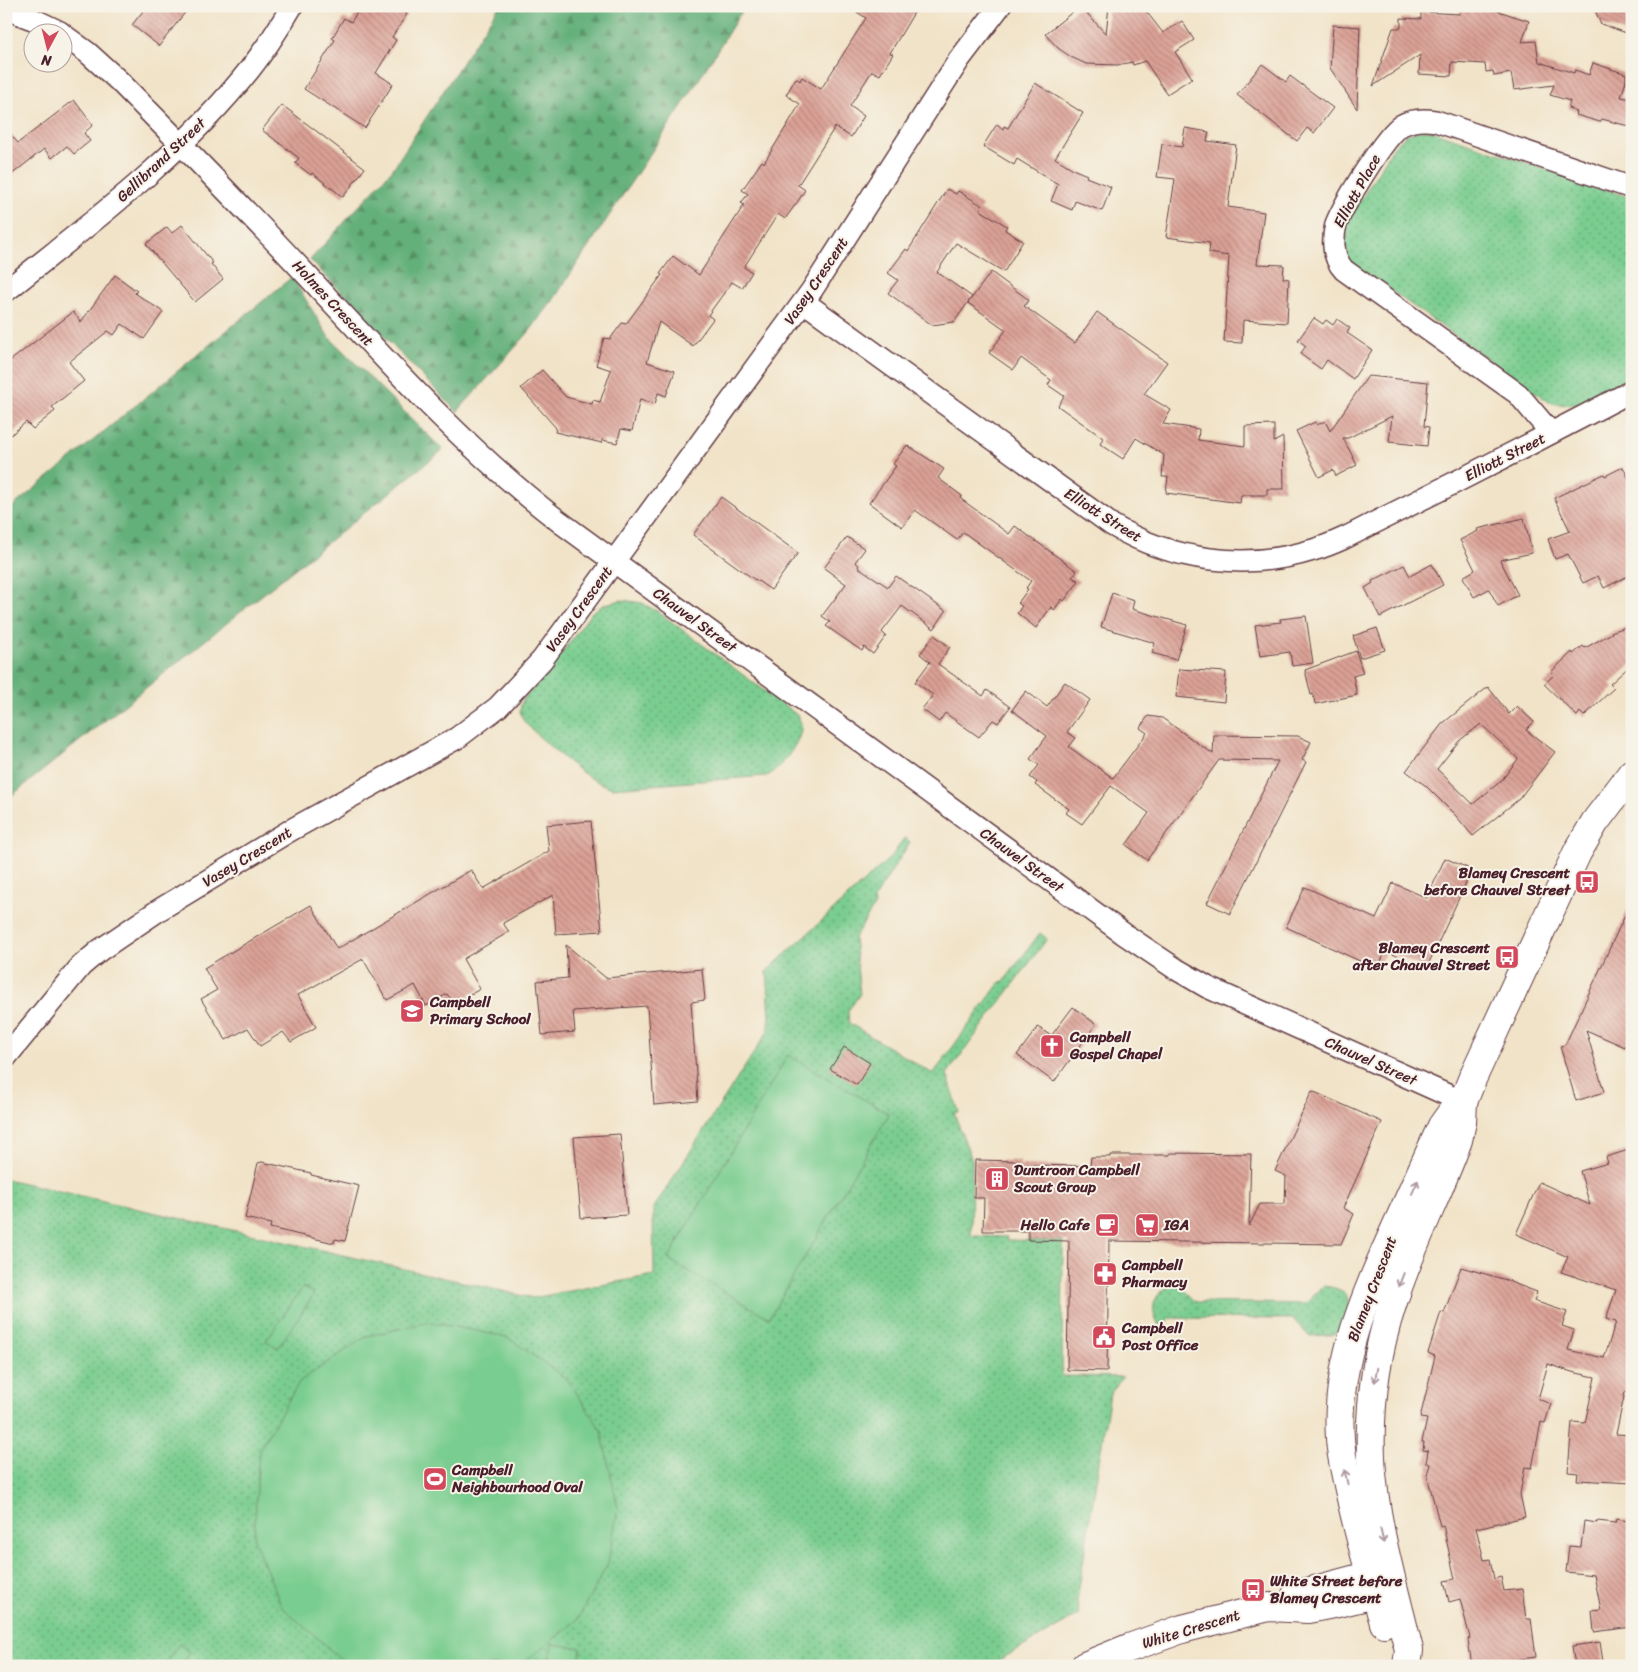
<svg xmlns="http://www.w3.org/2000/svg" width="1638" height="1672" viewBox="0 0 1638 1672" font-family="Sriracha,sans-serif">
<defs>
<pattern id="green-dots" width="8" height="8" patternUnits="userSpaceOnUse" patternTransform="scale(1.25)"><rect width="8" height="8" fill="#7acd90"/><path d="M2 2h.1M6 6h.1" fill="none" stroke="#66a676" stroke-width="1.8" stroke-linecap="round"/></pattern>
<pattern id="forest-firs" width="22" height="20" patternUnits="userSpaceOnUse" patternTransform="scale(1.25)"><rect width="22" height="20" fill="#63b07a"/><path d="M5 1l3.5 6h-7zM16 11l3.5 6h-7z" fill="#548f64"/></pattern>
<pattern id="building-back-hatch" width="6" height="6" patternUnits="userSpaceOnUse" patternTransform="scale(1.25)"><rect width="6" height="6" fill="#dba196"/><path d="M-1 5l2 2M0 0l6 6M5-1l2 2" fill="none" stroke="#b4837b"/></pattern>
</defs>
<rect width="100%" height="100%" fill="#f7f3e8"/>
<filter id="ink" filterUnits="userSpaceOnUse"><feTurbulence type="fractalNoise" baseFrequency=".02" numOctaves="2"/><feDisplacementMap in="SourceGraphic" scale="10" xChannelSelector="R" yChannelSelector="G"/><feConvolveMatrix kernelMatrix="1 2 1 2 8 2 1 2 1" color-interpolation-filters="sRGB"/></filter>
<filter id="wash" filterUnits="userSpaceOnUse"><feTurbulence type="fractalNoise" baseFrequency=".0096" numOctaves="4" result="noise"/><feDisplacementMap in="SourceGraphic" scale="20" xChannelSelector="R" yChannelSelector="G"/><feGaussianBlur stdDeviation="1.12" result="paint"/><feColorMatrix in="noise" values="0 0 0 0 0 0 0 0 0 0 0 0 0 0 0 0 0 1.4 0 .05"/><feComposite in="paint" operator="in"/></filter>
<g filter="url(#wash)">
<rect width="100%" height="100%" fill="#f1e3c8"/>
<g fill="url(#green-dots)" stroke="#62765e">
<path d="M1422,130H1429L1632,198V378C1606,391 1579,412 1549,402L1359,268L1352,263L1346,254L1344,248V234L1349,219L1394,146L1406,135Z"/>
<path d="M622,600L642,603L657,611L797,715C800,720 802,724 801,730C800,742 778,773 766,776L613,788C585,781 547,744 525,723L520,712L521,704L524,698L544,677L592,612L605,604Z"/>
<polygon points="904,838 910,842 874,899 875,905 854,938 860,994 848,1011 849,1023 933,1074 1000,982 1004,981 1040,933 1047,939 947,1074 959,1112 954,1113 972,1160 971,1236 1007,1237 1007,1240 1063,1241 1062,1376 1123,1377 1110,1393 1077,1601 1079,1615 989,1666 6,1666 6,1179 533,1298 654,1275 653,1209 768,1031 770,1017 767,971 892,856"/>
<path d="M1176,1284H1178L1196,1302L1305,1304L1324,1286C1357,1290 1349,1305 1342,1329L1332,1335L1309,1336L1293,1319L1170,1318L1161,1328C1147,1311 1153,1290 1176,1284Z"/>
</g>
<g fill="url(#forest-firs)" stroke="#566852">
<polygon points="499,6 745,6 691,92 552,302 529,332 457,412 310,260 392,170"/>
<polygon points="292,277 328,336 443,450 6,800 6,512"/>
</g>
<g fill="#7acd90" stroke="#62765e">
<polygon points="788,1055 889,1114 769,1318 668,1259"/>
<polygon points="303,1287 314,1294 278,1348 266,1341"/>
<polygon points="429,1322 507,1337 568,1380 601,1430 618,1508 608,1563 578,1619 520,1666 349,1666 282,1607 254,1540 259,1450 300,1381 367,1336"/>
<polygon points="179,1644 190,1652 180,1666 164,1666"/>
<polygon points="552,1644 581,1648 579,1666 549,1666"/>
</g>
<g id="blocks">
<g fill="url(#building-back-hatch)" fill-rule="evenodd">
<polygon points="147,6 190,6 159,46 132,25"/>
<polygon points="361,6 395,6 407,14 392,37 396,40 376,73 393,84 365,128 304,89 335,40 332,38 344,18 351,22"/>
<polygon points="848,6 918,6 890,53 893,54 880,75 872,71 850,106 864,116 851,137 835,127 798,185 805,190 798,201 785,219 778,214 744,267 752,272 742,288 732,282 708,315 713,319 693,346 659,322 647,362 675,371 666,396 658,393 655,404 640,399 632,431 621,429 617,443 602,440 602,443 555,432 556,428 521,388 542,370 566,397 592,404 593,400 600,402 611,370 596,365 604,338 610,339 622,323 626,324 662,275 660,274 673,256 699,275 744,205 741,203 748,194 742,190 762,161 764,163 800,104 786,95 796,78 800,81 802,77 821,89 866,18"/>
<polygon points="1080,6 1106,34 1109,6 1142,6 1163,33 1182,21 1194,40 1175,52 1192,78 1167,94 1145,61 1133,65 1132,62 1118,65 1086,64 1071,57 1058,48 1045,34"/>
<polygon points="1462,6 1483,6 1529,21 1522,42 1536,41 1539,62 1574,73 1575,70 1589,75 1593,63 1626,74 1626,81 1621,97 1632,99 1632,127 1602,119 1600,122 1576,115 1577,112 1568,108 1570,101 1550,95 1554,85 1514,90 1511,73 1494,76 1493,71 1486,72 1485,64 1452,62 1451,76 1419,74 1420,55 1373,86 1393,28 1401,28 1401,18 1421,19 1421,12 1459,14"/>
<polygon points="1593,6 1632,6 1632,35 1601,24"/>
<polygon points="1333,25 1360,27 1357,109 1330,68"/>
<polygon points="1262,64 1286,82 1290,76 1333,108 1314,133 1307,128 1297,141 1237,95"/>
<polygon points="1035,83 1083,113 1055,158 1075,170 1087,175 1086,177 1111,187 1102,211 1075,201 1072,210 1051,201 1058,184 1017,159 1014,165 983,146 997,124 1003,129 1004,126 1008,128"/>
<polygon points="74,100 93,125 84,133 90,141 74,154 67,146 52,158 44,149 6,179 6,129 18,143"/>
<polygon points="282,105 365,168 343,197 312,173 311,175 295,163 299,158 262,130"/>
<polygon points="1185,128 1209,132 1207,141 1236,145 1228,207 1264,212 1257,264 1284,265 1283,278 1289,279 1287,323 1243,320 1242,343 1224,342 1229,256 1209,253 1210,243 1166,237 1175,179 1157,177 1162,144 1182,147"/>
<polygon points="947,189 956,194 958,191 978,203 982,206 980,210 1007,226 1005,230 1023,241 1004,272 956,243 937,272 972,297 954,322 932,325 888,293 898,280 888,273 906,249 908,251"/>
<polygon points="182,225 213,263 211,264 223,279 195,302 146,244 167,227 172,233"/>
<polygon points="991,272 1029,300 1024,306 1075,343 1097,312 1167,362 1144,394 1171,410 1163,424 1199,429 1198,440 1245,446 1245,426 1274,425 1274,442 1283,437 1284,489 1267,489 1267,495 1241,495 1240,503 1166,493 1168,477 1162,477 1164,455 1136,438 1123,459 1100,444 1103,438 1058,406 1064,396 1048,385 1051,380 1021,358 1013,370 989,353 1006,330 968,303"/>
<polygon points="115,275 137,291 135,293 163,312 144,339 122,324 114,335 108,331 69,362 84,381 52,407 55,411 33,429 26,422 6,439 6,364 73,312 81,322"/>
<polygon points="1314,318 1323,324 1326,320 1333,325 1337,319 1350,328 1347,333 1372,350 1353,379 1327,360 1321,369 1300,354 1306,346 1298,340"/>
<polygon points="1368,376 1428,382 1424,426 1429,427 1427,446 1389,442 1392,416 1348,438 1343,438 1357,465 1336,476 1333,470 1319,477 1296,431 1315,422 1317,425 1325,421 1330,431"/>
<polygon points="907,445 944,469 938,478 962,496 961,499 1009,534 1015,526 1077,571 1072,577 1079,581 1064,601 1062,599 1054,610 1051,607 1036,628 1017,613 1022,606 1018,603 1028,589 1026,588 1031,581 963,532 957,540 915,510 902,527 869,503 896,466 893,464"/>
<polygon points="1623,467 1632,485 1632,574 1604,588 1598,576 1583,583 1568,554 1555,559 1548,539 1570,531 1554,498 1604,474 1605,476"/>
<polygon points="721,497 798,553 771,590 755,579 755,580 693,535"/>
<polygon points="1524,518 1532,553 1500,560 1518,595 1498,606 1489,589 1474,597 1463,577 1475,570 1460,540 1478,531 1477,529"/>
<polygon points="847,537 865,549 855,562 859,565 858,567 888,587 896,576 946,611 934,629 902,606 882,632 886,636 873,654 864,647 862,651 826,626 830,622 822,616 846,584 824,568"/>
<polygon points="1432,564 1443,585 1380,617 1365,588 1373,583 1372,581 1404,565 1410,576"/>
<polygon points="1112,593 1134,600 1132,609 1187,625 1176,660 1152,653 1155,643 1101,627"/>
<polygon points="1306,616 1313,663 1292,666 1290,652 1260,656 1255,625 1281,622 1280,619"/>
<polygon points="1632,625 1632,664 1610,684 1614,688 1584,716 1580,712 1577,716 1544,684 1554,675 1551,672 1572,652 1573,654 1583,646 1585,648 1612,633 1611,632"/>
<polygon points="1377,628 1385,650 1360,658 1353,636"/>
<polygon points="934,635 950,647 938,664 983,696 987,690 1010,707 998,723 993,720 979,737 945,713 939,722 922,709 933,695 915,682 930,662 920,654"/>
<polygon points="1356,651 1363,673 1353,676 1357,695 1315,704 1313,694 1311,695 1305,670"/>
<polygon points="1179,669 1226,672 1224,702 1176,697"/>
<polygon points="1065,682 1090,700 1067,732 1076,738 1069,747 1113,778 1147,733 1140,728 1148,716 1162,718 1213,754 1214,735 1298,736 1311,742 1302,760 1306,762 1230,914 1207,903 1278,761 1219,760 1147,860 1126,845 1149,813 1111,786 1082,824 1066,813 1069,809 1035,785 1037,782 1030,777 1039,765 1030,759 1047,736 1012,710 1026,691 1047,707"/>
<path d="M1488,687L1509,714L1517,706L1534,722L1526,730L1555,752L1519,799L1473,836L1456,816L1426,786L1406,771L1442,724ZM1481,724L1518,759L1501,781L1473,804L1437,769L1459,741Z"/>
<polygon points="591,821 602,931 556,934 553,895 503,923 509,932 463,959 480,989 454,1004 447,994 426,1006 415,985 387,1000 363,959 298,995 316,1027 291,1042 283,1032 260,1046 248,1028 226,1040 201,999 217,990 204,968 311,905 337,949 471,870 483,889 549,851 546,825"/>
<polygon points="1445,858 1472,870 1426,969 1386,951 1377,969 1286,927 1305,887 1376,919 1393,883 1427,898"/>
<polygon points="1632,900 1632,1032 1625,1047 1586,1030 1604,1092 1576,1101 1560,1046 1565,1045"/>
<polygon points="566,945 606,978 702,969 705,1000 691,1002 698,1101 654,1105 647,1006 573,1011 575,1032 542,1035 537,981 568,978"/>
<polygon points="1073,1007 1096,1024 1054,1082 1017,1055 1038,1027 1051,1036"/>
<polygon points="844,1047 870,1063 857,1085 830,1069"/>
<polygon points="1312,1091 1382,1122 1343,1208 1354,1214 1341,1244 1109,1241 1107,1371 1067,1370 1069,1241 1028,1240 1028,1231 983,1231 984,1198 974,1198 975,1160 1020,1161 1020,1165 1090,1166 1091,1157 1110,1157 1110,1155 1170,1155 1170,1153 1251,1154 1249,1226 1260,1204 1285,1204 1286,1176 1275,1171"/>
<polygon points="620,1134 627,1215 581,1218 574,1137"/>
<polygon points="1632,1149 1632,1375 1628,1392 1625,1392 1616,1434 1632,1435 1632,1483 1577,1480 1578,1473 1568,1472 1572,1422 1585,1423 1595,1377 1572,1372 1548,1364 1538,1399 1551,1404 1545,1423 1541,1422 1532,1468 1525,1467 1520,1494 1525,1517 1476,1528 1484,1560 1490,1559 1494,1579 1501,1577 1504,1591 1522,1589 1526,1619 1531,1619 1536,1657 1506,1661 1506,1664 1472,1666 1468,1639 1470,1638 1460,1599 1449,1602 1444,1581 1455,1579 1443,1525 1440,1526 1427,1475 1430,1464 1426,1463 1428,1451 1423,1450 1424,1442 1422,1442 1427,1419 1420,1418 1435,1356 1428,1353 1441,1312 1444,1313 1461,1267 1510,1281 1510,1282 1537,1292 1534,1301 1567,1312 1562,1326 1574,1330 1568,1350 1604,1358 1616,1322 1606,1319 1616,1290 1561,1272 1568,1257 1516,1234 1539,1182 1590,1205 1580,1171 1608,1163 1606,1157"/>
<polygon points="262,1162 311,1173 311,1175 359,1186 345,1241 335,1239 334,1243 270,1228 271,1224 245,1218 258,1163"/>
<polygon points="1616,1519 1632,1522 1632,1627 1594,1632 1592,1611 1601,1610 1594,1575 1566,1572 1569,1546 1581,1547 1584,1521 1597,1523 1597,1521 1615,1523"/>
<polygon points="1600,1642 1603,1662 1597,1663 1598,1666 1575,1666 1572,1646"/>
</g>
</g>
</g>
<g filter="url(#ink)">
<use href="#blocks" fill-opacity="0" stroke="#633c43" stroke-width="1"/>
<g fill="none" stroke-linecap="round" stroke-linejoin="round">
<defs>
<g id="minor">
<polyline points="6,9 35,20 60,32"/>
<path d="M62,34L88,53L119,81C185,148 252,216 316,285C393,368 470,453 560,522L1124,934L1176,969L1207,987L1463,1102"/>
<path d="M6,291C92,222 181,156 250,69C266,49 279,28 292,6"/>
<path d="M804,302L1112,525C1172,561 1246,571 1313,550C1334,544 1353,534 1372,524C1398,511 1424,498 1450,485C1511,454 1571,423 1632,391"/>
<path d="M1551,433L1518,394L1344,270C1332,257 1332,241 1336,224C1344,204 1385,135 1402,125C1413,119 1424,119 1436,121L1632,188"/>
<polyline points="6,1057 81,966 100,950 159,910 291,830 457,738 498,707 542,660 812,290 959,60 1000,6"/>
</g>
<g id="tertiary">
<polyline points="1296,1595 1371,1575 1387,1579"/>
<path d="M1384,1623C1372,1580 1359,1537 1350,1494C1346,1476 1341,1457 1340,1438C1335,1363 1366,1293 1396,1227C1412,1193 1426,1160 1442,1126L1452,1112L1463,1102"/>
<polyline points="1085,1666 1129,1648 1182,1629 1269,1607 1308,1609 1338,1603 1376,1594 1390,1581"/>
<path d="M1407,1666L1409,1650C1394,1587 1374,1523 1371,1458C1369,1406 1376,1354 1392,1305C1410,1248 1438,1195 1458,1140L1462,1122L1463,1102L1473,1077L1577,853L1595,822L1632,773"/>
</g>
</defs>
<use href="#minor" stroke="#633c43" stroke-width="24"/>
<use href="#tertiary" stroke="#633c43" stroke-width="30"/>
<use href="#minor" stroke="#fff" stroke-width="21"/>
<use href="#tertiary" stroke="#fff" stroke-width="28"/>
</g>
<defs><path id="oneway-shaft" d="M-6 0H5M1.5-3L5.5 0L1.5 3" fill="none" stroke-width="1.6" stroke-linecap="round" stroke-linejoin="round" transform="scale(1.25)"/></defs>
<g stroke="#ae9aa0">
<use href="#oneway-shaft" transform="translate(1415 1187) rotate(-66)"/>
<use href="#oneway-shaft" transform="translate(1401 1280) rotate(112)"/>
<use href="#oneway-shaft" transform="translate(1376 1375) rotate(100)"/>
<use href="#oneway-shaft" transform="translate(1346 1477) rotate(-102)"/>
<use href="#oneway-shaft" transform="translate(1382 1536) rotate(77)"/>
</g>
</g>
<defs>
<symbol id="bus-square" viewBox="-11 -11 22 22"><rect x="-9" y="-9" width="18" height="18" rx="4" fill="#d1495b" stroke="#f7f3e8"/><path d="M-5-6H5V4H4V6H2V4H-2V6H-4V4H-5ZM-3.5-4V0h7V-4ZM-3.5 1.2v1.5H-2V1.2ZM2 1.2v1.5H3.5V1.2Z" fill="#fff"/></symbol>
<symbol id="school-square" viewBox="-11 -11 22 22"><rect x="-9" y="-9" width="18" height="18" rx="4" fill="#d1495b" stroke="#f7f3e8"/><path d="M0-5L7-2L0 1L-7-2ZM-4 1L0 2.5L4 1V4Q0 6-4 4Z" fill="#fff"/></symbol>
<symbol id="church-square" viewBox="-11 -11 22 22"><rect x="-9" y="-9" width="18" height="18" rx="4" fill="#d1495b" stroke="#f7f3e8"/><path d="M-1.2-6h2.4v3.5h3.3v2.4h-3.3V6h-2.4V-.1h-3.3v-2.4h3.3Z" fill="#fff"/></symbol>
<symbol id="building-square" viewBox="-11 -11 22 22"><rect x="-9" y="-9" width="18" height="18" rx="4" fill="#d1495b" stroke="#f7f3e8"/><path d="M-4-6H4V6H1V3H-1V6H-4ZM-2.5-4.3h1.7v1.8h-1.7ZM.8-4.3h1.7v1.8H.8ZM-2.5-1h1.7V.8h-1.7ZM.8-1h1.7V.8H.8Z" fill="#fff"/></symbol>
<symbol id="cafe-square" viewBox="-11 -11 22 22"><rect x="-9" y="-9" width="18" height="18" rx="4" fill="#d1495b" stroke="#f7f3e8"/><path d="M-5.5-4.5H6V0H3Q3 3.5 0 3.5H-2.5Q-5.5 3.5-5.5 0ZM3-3.2v2h1.7v-2ZM-6 4.5H4V6H-6Z" fill="#fff"/></symbol>
<symbol id="supermarket-square" viewBox="-11 -11 22 22"><rect x="-9" y="-9" width="18" height="18" rx="4" fill="#d1495b" stroke="#f7f3e8"/><path d="M-6-5.5h2.5l.6 2H6L4.5 2H-2.5L-4.4-4H-6ZM-1.5 3.2a1.3 1.3 0 1 0 .1 0ZM3 3.2a1.3 1.3 0 1 0 .1 0Z" fill="#fff"/></symbol>
<symbol id="pharmacy-square" viewBox="-11 -11 22 22"><rect x="-9" y="-9" width="18" height="18" rx="4" fill="#d1495b" stroke="#f7f3e8"/><path d="M-2-6h4v4h4v4h-4v4h-4v-4h-4v-4h4Z" fill="#fff"/></symbol>
<symbol id="civic-square" viewBox="-11 -11 22 22"><rect x="-9" y="-9" width="18" height="18" rx="4" fill="#d1495b" stroke="#f7f3e8"/><path d="M-.6-6.5H3V-4.5H.6V-3L4-1V1h2V6H-6V1h2V-1L-.6-3ZM-1.2 2.5V6h2.4V2.5Z" fill="#fff"/></symbol>
<symbol id="stadium-square" viewBox="-11 -11 22 22"><rect x="-9" y="-9" width="18" height="18" rx="4" fill="#d1495b" stroke="#f7f3e8"/><path d="M0-5a6.5 5 0 1 0 0 10a6.5 5 0 1 0 0-10ZM-3.5-1.8h7v3.6h-7Z" fill="#fff"/></symbol>
</defs>
<g fill-rule="evenodd">
<use href="#bus-square" x="1573" y="868" width="28" height="28"/>
<use href="#bus-square" x="1493" y="943" width="28" height="28"/>
<use href="#school-square" x="398" y="997" width="28" height="28"/>
<use href="#church-square" x="1038" y="1032" width="28" height="28"/>
<use href="#building-square" x="983" y="1165" width="28" height="28"/>
<use href="#cafe-square" x="1093" y="1211" width="28" height="28"/>
<use href="#supermarket-square" x="1133" y="1211" width="28" height="28"/>
<use href="#pharmacy-square" x="1091" y="1260" width="28" height="28"/>
<use href="#civic-square" x="1090" y="1323" width="28" height="28"/>
<use href="#stadium-square" x="421" y="1465" width="28" height="28"/>
<use href="#bus-square" x="1239" y="1576" width="28" height="28"/>
</g>
<g text-anchor="middle" dominant-baseline="central" stroke-width="4" stroke-linejoin="round" paint-order="stroke">
<g font-size="15" fill="#4a1f2b" stroke="#f7f3e8">
<text transform="translate(161 160) rotate(-43)">Gellibrand Street</text>
<text transform="translate(1357 191) rotate(-61)">Elliott Place</text>
<text transform="translate(816 281) rotate(-56)">Vasey Crescent</text>
<text transform="translate(333 303) rotate(47)">Holmes Crescent</text>
<text transform="translate(1505 457) rotate(-27)">Elliott Street</text>
<text transform="translate(1103 515) rotate(32)">Elliott Street</text>
<text transform="translate(579 609) rotate(-54)">Vasey Crescent</text>
<text transform="translate(695 620) rotate(36)">Chauvel Street</text>
<text transform="translate(247 857) rotate(-31)">Vasey Crescent</text>
<text transform="translate(1022 860) rotate(36)">Chauvel Street</text>
<text transform="translate(1371 1061) rotate(24)">Chauvel Street</text>
<text transform="translate(1372 1289) rotate(-69)">Blamey Crescent</text>
<text transform="translate(1191 1629) rotate(-17)">White Crescent</text>
</g>
<g font-size="15" font-weight="bold" fill="#4a1f2b" stroke="#f7f3e8" text-anchor="start">
<text x="1570" y="873" text-anchor="end">Blamey Crescent<tspan x="1570" dy="17">before Chauvel Street</tspan></text>
<text x="1490" y="948" text-anchor="end">Blamey Crescent<tspan x="1490" dy="17">after Chauvel Street</tspan></text>
<text x="430" y="1002">Campbell<tspan x="430" dy="17">Primary School</tspan></text>
<text x="1070" y="1037">Campbell<tspan x="1070" dy="17">Gospel Chapel</tspan></text>
<text x="1014" y="1170">Duntroon Campbell<tspan x="1014" dy="17">Scout Group</tspan></text>
<text x="1090" y="1225" text-anchor="end">Hello Cafe</text>
<text x="1164" y="1225">IGA</text>
<text x="1122" y="1265">Campbell<tspan x="1122" dy="17">Pharmacy</tspan></text>
<text x="1122" y="1328">Campbell<tspan x="1122" dy="17">Post Office</tspan></text>
<text x="452" y="1470">Campbell<tspan x="452" dy="17">Neighbourhood Oval</tspan></text>
<text x="1270" y="1581">White Street before<tspan x="1270" dy="17">Blamey Crescent</tspan></text>
</g>
</g>
<rect width="1638" height="1672" fill="none" stroke="#f7f3e8" stroke-width="25"/>
<g transform="translate(48 48) rotate(187)"><circle r="24" fill="#f7f3e8" stroke="#b29e9c"/>
<path d="M0-4L9 19L0 12L-9 19Z" fill="#d1495b"/>
<text y="-8" font-size="14" font-weight="bold" text-anchor="middle" fill="#4a1f2b">N</text>
</g>
</svg>
